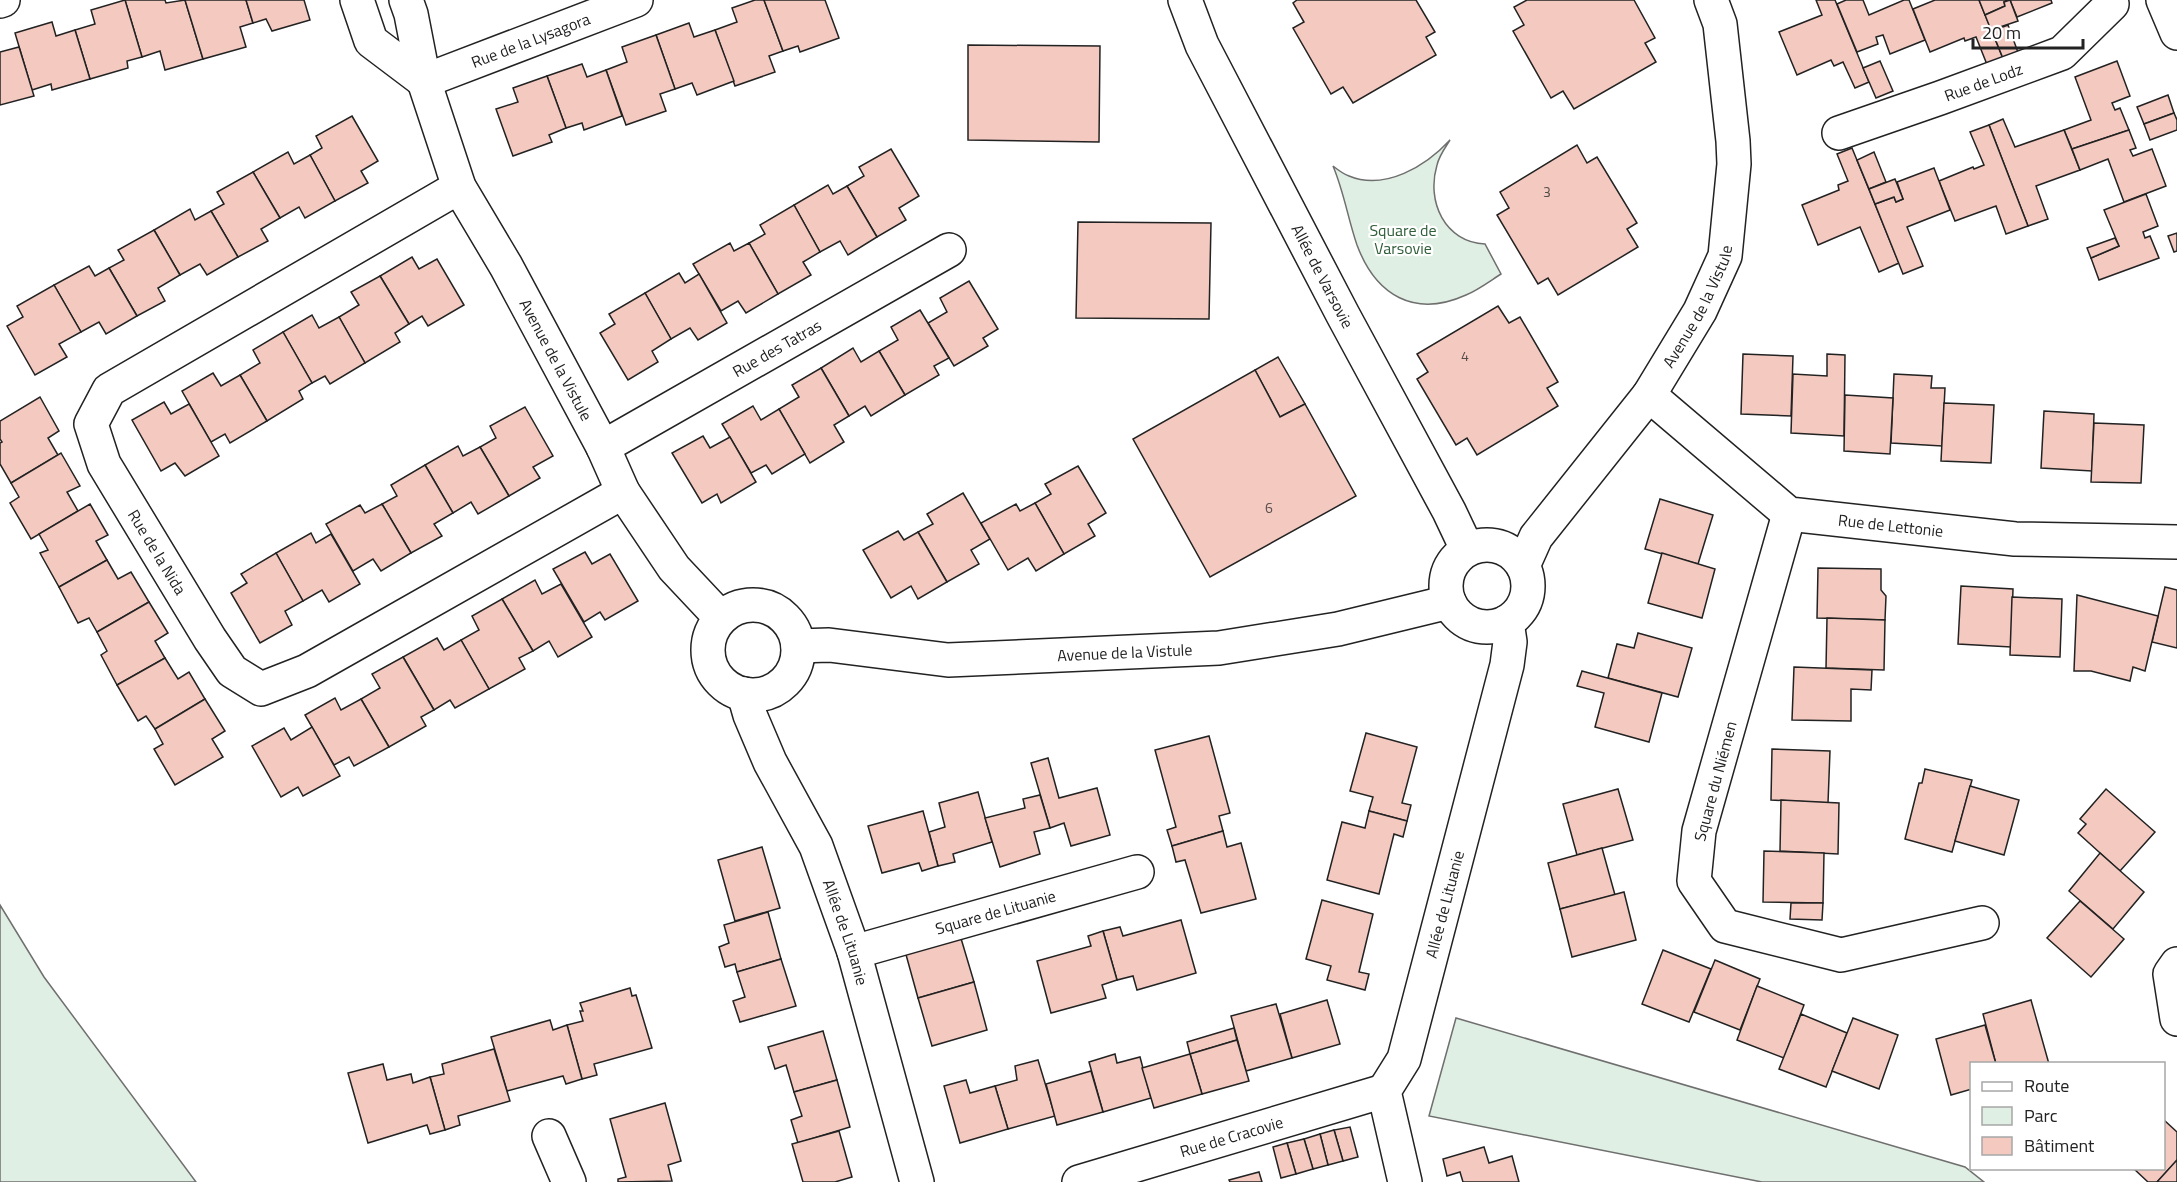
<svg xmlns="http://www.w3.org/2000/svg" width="2177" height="1182" viewBox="0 0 2177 1182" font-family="'Titillium Web',sans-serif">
<rect width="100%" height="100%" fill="#fff"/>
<g fill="#e0efe3" stroke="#6f6f6f" stroke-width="1.5">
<path d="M1450,140C1445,148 1439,156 1437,165C1426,202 1445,242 1485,244L1501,274C1490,281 1478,290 1466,295C1415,318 1376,296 1357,245C1348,219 1344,192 1333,166C1338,170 1343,174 1349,176C1385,191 1426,166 1450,140Z"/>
<polygon points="0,905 44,977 196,1182 0,1182"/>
<polygon points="1456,1018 1965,1167 1984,1182 1762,1182 1429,1116"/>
</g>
<g fill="#f3c9c0" stroke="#222" stroke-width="1.5">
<polygon points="125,0 165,0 166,3 185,0 203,59 165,70 160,51 142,57"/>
<polygon points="125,0 142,57 127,61 128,68 90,79 75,30 95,24 91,10"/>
<polygon points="185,0 246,0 253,23 240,27 246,47 203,59"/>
<polygon points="246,0 304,0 310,20 272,31 266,19 253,23"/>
<polygon points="755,0 764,0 783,51 769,56 775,72 735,86 715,30 737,22 732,8"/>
<polygon points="764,0 825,0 839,38 800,52 798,46 783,51"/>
<polygon points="1297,0 1416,0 1435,32 1426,37 1436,55 1353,103 1343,87 1331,94 1293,28 1304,22 1293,3"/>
<polygon points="1527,0 1634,0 1655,38 1645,43 1656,62 1574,109 1563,91 1551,98 1513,31 1524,25 1514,7"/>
<polygon points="1816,0 1835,0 1869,82 1855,88 1843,62 1834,66 1831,60 1797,75 1779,32 1822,15"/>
<polygon points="1846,0 1863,0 1869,15 1904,0 1909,0 1925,40 1890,54 1883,35 1876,37 1878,44 1857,52 1837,4"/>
<polygon points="1935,0 1979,0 2004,61 1988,67 1976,37 1965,41 1964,38 1930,52 1913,9"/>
<polygon points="1979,0 2009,0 2004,2 2005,6 1985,15"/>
<polygon points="2010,0 2051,0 2052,3 2017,17"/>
<polygon points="2010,0 2018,21 1991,30 1985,15 2005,6 2004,2"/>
<polygon points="52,22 56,36 75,30 90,79 52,90 51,84 32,90 15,33"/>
<polygon points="689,23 694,37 715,30 734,81 697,95 692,83 675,89 656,35"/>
<polygon points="2008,25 2019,55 2004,61 1992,31"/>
<polygon points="656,35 675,89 660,94 666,111 626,125 606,70 627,62 622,47"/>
<polygon points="968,45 1100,46 1099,142 968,140"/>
<polygon points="19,47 34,96 0,105 0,52"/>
<polygon points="1880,61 1893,91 1876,98 1863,68"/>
<polygon points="2117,61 2130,96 2112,103 2115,110 2120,108 2129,130 2072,149 2064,130 2091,120 2075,77"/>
<polygon points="582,64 587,77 606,70 622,116 584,130 582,123 566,128 547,76"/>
<polygon points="547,76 566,128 549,135 552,142 513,156 496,109 518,102 513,88"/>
<polygon points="2168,95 2174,113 2144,124 2137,107"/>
<polygon points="2174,113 2177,120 2177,130 2150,140 2144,124"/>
<polygon points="352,116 378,161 361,171 368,183 335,201 310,155 322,148 316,136"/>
<polygon points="2003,119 2015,147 2064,130 2080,170 2036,186 2048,219 2028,226 1989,125"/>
<polygon points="1989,125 2028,226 2006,234 1996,206 1955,221 1939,181 1973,167 1974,169 1984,165 1970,132"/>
<polygon points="2129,130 2136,148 2130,150 2133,156 2152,149 2166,186 2124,202 2108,159 2080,170 2072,149"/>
<polygon points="1577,145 1587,163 1597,157 1637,223 1627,229 1638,247 1558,295 1548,278 1538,284 1497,215 1509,208 1500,192"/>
<polygon points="1852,148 1899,263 1879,272 1860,227 1818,245 1802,205 1839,190 1838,185 1848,181 1837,154"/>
<polygon points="891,149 919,196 899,208 906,220 877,237 847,186 864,176 859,167"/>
<polygon points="288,152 294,164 310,155 335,201 305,218 299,207 280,218 253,172"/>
<polygon points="1874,152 1886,182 1869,189 1857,160"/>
<polygon points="1934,168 1950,210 1907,227 1923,266 1903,274 1875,204 1894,197 1896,202 1903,199 1897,182"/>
<polygon points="253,172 280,218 261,229 268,241 238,257 211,211 224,204 217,192"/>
<polygon points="1895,179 1903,199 1896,202 1894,197 1875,204 1869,189"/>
<polygon points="828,185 833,194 847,186 877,237 848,255 840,241 820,252 794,205"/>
<polygon points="2146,194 2158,226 2143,232 2145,238 2150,236 2159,258 2099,280 2091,258 2119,246 2104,210"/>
<polygon points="794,205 820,252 803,262 811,275 778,294 749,243 765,234 760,225"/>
<polygon points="190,209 195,220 211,211 238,257 207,275 200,264 180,275 154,230"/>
<polygon points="1078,222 1211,223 1209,319 1076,318"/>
<polygon points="154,230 180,275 158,288 165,301 137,316 109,268 124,260 118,250"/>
<polygon points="2177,233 2177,251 2174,252 2168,236"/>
<polygon points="2115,238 2119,246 2091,258 2087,248"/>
<polygon points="730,243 734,251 749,243 778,294 746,313 738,301 721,311 693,264"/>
<polygon points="412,257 419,269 437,259 464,305 428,326 422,316 409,324 380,276"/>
<polygon points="89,266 95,276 109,268 137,316 106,334 99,322 81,332 54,285"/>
<polygon points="679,273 685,283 699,274 727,323 698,340 690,328 671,339 645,293"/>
<polygon points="380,276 409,324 395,333 400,342 365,363 339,317 359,305 351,292"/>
<polygon points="969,281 998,329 983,338 988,346 954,366 928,323 947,312 940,298"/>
<polygon points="54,285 81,332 59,344 67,357 35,375 7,326 23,317 17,306"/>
<polygon points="645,293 671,339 652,351 658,362 628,380 600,333 615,324 609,314"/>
<polygon points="1498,306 1509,323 1520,317 1558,382 1547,388 1558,406 1477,455 1467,438 1456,445 1417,379 1428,372 1417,354"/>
<polygon points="920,310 949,358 934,366 939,375 905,395 879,351 898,340 891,327"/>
<polygon points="312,315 319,328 339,317 365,363 330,384 325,376 312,383 283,332"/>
<polygon points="283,332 312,383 299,391 303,399 267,421 240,375 260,363 253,350"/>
<polygon points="853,348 861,362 879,351 905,395 871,416 865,406 849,416 821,368"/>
<polygon points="1743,354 1793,356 1791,416 1741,414"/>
<polygon points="1827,354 1845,355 1844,436 1791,433 1793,374 1827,376"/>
<polygon points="1278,357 1305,404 1280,417 1255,370"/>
<polygon points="821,368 849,416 834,425 844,442 810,463 779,409 799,397 792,385"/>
<polygon points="1255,370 1280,417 1305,404 1356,496 1210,577 1133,439"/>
<polygon points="213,373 221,386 240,375 267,421 230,443 225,434 211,442 182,391"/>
<polygon points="1894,374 1932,376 1931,388 1945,388 1942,446 1891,443"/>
<polygon points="1845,395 1893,398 1890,454 1844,451"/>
<polygon points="40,397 59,431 48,438 58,455 11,483 0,464 0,443 2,442 0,439 0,421"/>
<polygon points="164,402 171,414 189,404 219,456 185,476 175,463 161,471 132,420"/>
<polygon points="1944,403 1994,405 1991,463 1941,461"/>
<polygon points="753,406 761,420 779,409 805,454 772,474 766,465 751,473 722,424"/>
<polygon points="525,407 553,456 533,467 540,478 509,496 480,447 496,438 490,426"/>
<polygon points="2044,411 2094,414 2092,471 2041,468"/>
<polygon points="2094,423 2144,425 2141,483 2091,482"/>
<polygon points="703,436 710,448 730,437 756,482 721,503 717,494 702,503 672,453"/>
<polygon points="458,446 463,456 480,447 509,496 478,514 471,502 453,513 425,465"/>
<polygon points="61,453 80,486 67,492 78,511 31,539 10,503 19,497 11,483"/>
<polygon points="425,465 453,513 434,524 442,536 411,553 382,504 397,496 391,485"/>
<polygon points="1078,466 1106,513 1088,524 1095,536 1064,554 1035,503 1051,494 1045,484"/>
<polygon points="963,493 990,539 971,550 979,564 947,582 918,532 933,524 927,514"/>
<polygon points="1660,499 1713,515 1698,564 1645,549"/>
<polygon points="1035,503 1064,554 1036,571 1028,558 1008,570 981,523 1016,504 1020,511"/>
<polygon points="90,504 108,535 96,541 107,560 59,587 40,553 48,550 39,534"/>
<polygon points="382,504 411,553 381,571 373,559 353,571 326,524 360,505 365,513"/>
<polygon points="898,531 904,540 918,532 947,582 918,599 911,586 891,598 863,550"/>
<polygon points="311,533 316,543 331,534 360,584 329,602 322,590 303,601 276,553"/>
<polygon points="585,552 592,564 610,554 638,601 605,620 600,612 584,622 553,569"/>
<polygon points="276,553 303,601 285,611 292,625 260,643 231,593 247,583 241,574"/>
<polygon points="1662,553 1715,569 1702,618 1648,603"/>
<polygon points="107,560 118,579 131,572 149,602 97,632 89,618 78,623 59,587"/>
<polygon points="1818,568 1881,569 1881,590 1886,596 1885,620 1817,618"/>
<polygon points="535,580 542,594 561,584 592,637 558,657 549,641 533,651 502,599"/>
<polygon points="1961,586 2013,589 2011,647 1958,644"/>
<polygon points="2165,587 2177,590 2177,648 2152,642"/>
<polygon points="2077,595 2158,616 2145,671 2133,667 2130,681 2091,671 2074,671"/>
<polygon points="2012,597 2062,599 2060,657 2010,655"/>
<polygon points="502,599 533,651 519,658 525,669 489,689 461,640 479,630 472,616"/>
<polygon points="149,602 168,633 155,641 165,658 117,685 101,655 107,651 97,632"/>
<polygon points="1827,618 1885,620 1884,670 1826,668"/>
<polygon points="1638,633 1692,648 1678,697 1608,678 1617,644 1634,648"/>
<polygon points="437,638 444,650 461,640 489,689 455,708 450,700 434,710 403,657"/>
<polygon points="403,657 434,710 421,717 426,726 389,747 361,699 380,688 372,674"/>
<polygon points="165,658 178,679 189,672 205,699 155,729 146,716 138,721 117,685"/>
<polygon points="1794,667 1872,670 1871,690 1851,689 1851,721 1792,720"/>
<polygon points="1582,671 1662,693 1649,742 1595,727 1604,693 1577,686"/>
<polygon points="335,698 341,710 361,699 389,747 354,766 349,757 334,765 305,715"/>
<polygon points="205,699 225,731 212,739 223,757 175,785 154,749 163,744 155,729"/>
<polygon points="312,727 340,776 303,796 298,787 281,797 252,746 284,728 291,740"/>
<polygon points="1366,733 1417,747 1402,803 1411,805 1407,821 1369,811 1373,797 1350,791"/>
<polygon points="1209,736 1230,813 1219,816 1223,831 1172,846 1167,830 1176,827 1155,750"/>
<polygon points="1772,749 1830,751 1828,803 1771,800"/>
<polygon points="1048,758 1059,798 1097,788 1110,835 1071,846 1064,823 1050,828 1031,763"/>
<polygon points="1925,769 1972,780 1952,852 1905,839 1919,783 1922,783"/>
<polygon points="1970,786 2019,800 2004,855 1955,841"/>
<polygon points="1618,789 1633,840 1577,855 1563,804"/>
<polygon points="2106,789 2155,832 2120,871 2078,833 2086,824 2080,819"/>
<polygon points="978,792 992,842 953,854 955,862 938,866 929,832 945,827 939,803"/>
<polygon points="1040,795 1050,828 1034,832 1040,854 1000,867 985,818 1025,808 1023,799"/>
<polygon points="1781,800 1839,803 1838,854 1780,851"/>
<polygon points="923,811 938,866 922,871 919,863 882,873 868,826"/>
<polygon points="1369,811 1407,821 1403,837 1394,834 1379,894 1327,880 1342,822 1365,828"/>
<polygon points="1223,831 1227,847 1241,843 1256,899 1201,913 1185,860 1176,862 1172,846"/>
<polygon points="762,847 780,908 735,921 718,860"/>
<polygon points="1602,848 1615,895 1560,909 1548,863"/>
<polygon points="1764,851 1824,853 1823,903 1763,902"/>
<polygon points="2100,853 2144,892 2113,929 2069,891"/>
<polygon points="1624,892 1636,940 1572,957 1560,909"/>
<polygon points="1322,900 1373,914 1359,972 1369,974 1365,990 1327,980 1331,966 1306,959"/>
<polygon points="2080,901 2124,939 2091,977 2047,938"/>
<polygon points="1791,903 1823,903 1822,920 1790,919"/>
<polygon points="768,912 781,959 737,972 735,964 725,967 719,947 729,943 724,925"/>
<polygon points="1181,920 1196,973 1137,990 1133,976 1117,980 1103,931 1120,927 1123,936"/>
<polygon points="1103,931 1117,980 1102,985 1106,998 1051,1013 1037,961 1091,946 1088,936"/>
<polygon points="960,935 974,982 918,998 905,951"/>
<polygon points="1663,950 1711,969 1689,1022 1642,1004"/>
<polygon points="781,959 796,1006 740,1022 733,1001 745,997 737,972"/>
<polygon points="1715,960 1760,979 1740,1030 1694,1012"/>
<polygon points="974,982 987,1030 932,1046 918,998"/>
<polygon points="1757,986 1804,1005 1784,1058 1737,1040"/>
<polygon points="630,988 632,996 636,995 652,1048 594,1064 597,1075 582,1079 567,1025 583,1021 580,1011 583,1011 580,1003"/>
<polygon points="1327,1000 1340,1044 1292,1058 1280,1014"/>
<polygon points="2031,1000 2049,1064 1996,1064 1983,1014"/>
<polygon points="1276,1004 1292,1058 1246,1071 1231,1016"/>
<polygon points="1801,1014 1847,1033 1826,1087 1779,1069"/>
<polygon points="1853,1018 1898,1035 1879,1089 1832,1071"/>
<polygon points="550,1020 553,1030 567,1025 582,1079 566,1084 563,1076 507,1091 491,1037"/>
<polygon points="1985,1025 1996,1064 1972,1064 1972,1089 1951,1095 1936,1039"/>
<polygon points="1234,1028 1237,1040 1190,1054 1187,1042"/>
<polygon points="823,1031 837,1080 794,1092 786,1065 775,1069 768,1047"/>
<polygon points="1237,1040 1249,1081 1202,1094 1190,1054"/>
<polygon points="494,1049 510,1101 458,1116 460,1125 445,1130 430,1077 444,1074 442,1064"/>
<polygon points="1115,1054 1117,1063 1140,1057 1151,1098 1103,1112 1089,1062"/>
<polygon points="1190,1054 1202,1094 1154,1108 1142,1068"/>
<polygon points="1038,1060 1055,1116 1008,1129 995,1086 1017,1080 1015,1066"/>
<polygon points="383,1064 387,1080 411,1074 413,1083 430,1077 445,1130 430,1134 427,1125 368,1143 348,1073"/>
<polygon points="1091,1071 1103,1112 1057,1125 1046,1084"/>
<polygon points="837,1080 850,1127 798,1143 791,1120 802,1116 794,1092"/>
<polygon points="966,1080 970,1093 995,1086 1008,1129 960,1143 944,1086"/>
<polygon points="665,1103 681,1161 668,1165 672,1181 618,1182 618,1179 626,1177 610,1119"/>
<polygon points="2164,1120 2177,1132 2177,1160 2157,1182 2148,1182 2133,1168 2164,1168"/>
<polygon points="1350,1127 1358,1157 1343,1161 1334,1130"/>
<polygon points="1334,1130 1343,1161 1328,1165 1320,1134"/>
<polygon points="839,1131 852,1177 835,1182 803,1182 792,1144"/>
<polygon points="1320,1134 1328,1165 1313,1169 1304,1139"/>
<polygon points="1304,1139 1313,1169 1296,1174 1287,1143"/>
<polygon points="1287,1143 1296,1174 1281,1178 1273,1147"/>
<polygon points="1484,1147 1489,1163 1512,1156 1519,1182 1463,1182 1460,1172 1447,1176 1443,1159"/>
<polygon points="2177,1160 2177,1182 2157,1182"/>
<polygon points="1259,1172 1262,1182 1230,1182 1229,1180"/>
</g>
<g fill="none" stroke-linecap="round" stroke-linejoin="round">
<defs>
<g id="minor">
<polyline points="357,0 371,41 424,81"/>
<path id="s1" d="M406,0L411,14L424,81L459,187L506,266L603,447L623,492L674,568L721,618"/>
<path id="s2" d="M1185,0L1202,45L1343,315L1449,511L1467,549"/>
<polyline points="2163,0 2177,33"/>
<polyline points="0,1 3,0"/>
<path id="s3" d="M424,81L636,0"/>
<path id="s4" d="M1839,133L1940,98L2062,53L2112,4"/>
<path id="s5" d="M459,187L109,390L91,424L104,464L210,639L232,671L261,689L307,671L623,492"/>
<path id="s6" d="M1649,395L1789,514L2015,539L2177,542"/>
<path id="s7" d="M603,447L949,250"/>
<polyline points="1789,514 1699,831 1694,881 1725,926 1841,955 1982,923"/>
<circle cx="1487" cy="586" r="41"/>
<path id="s8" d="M1523,566L1536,537L1649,395L1700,311L1725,256L1734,164L1733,141L1720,24L1711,0"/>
<circle cx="753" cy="650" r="45"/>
<path id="s9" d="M798,646L829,645L948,660L1219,648L1338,629L1449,602"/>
<path id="s10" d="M744,694L750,715L770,762L816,846L854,952L917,1182"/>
<path id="s11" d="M854,952L1137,872"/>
<polyline points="2177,964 2170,974 2177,1019"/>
<polyline points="549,1136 569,1182"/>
<path id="s12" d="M1079,1182L1384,1091"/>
<path id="s13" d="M1405,1182L1384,1091L1404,1059L1507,665L1510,642L1507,622"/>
</g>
</defs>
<use href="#minor" stroke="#222" stroke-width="36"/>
<use href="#minor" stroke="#fff" stroke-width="33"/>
</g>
<g text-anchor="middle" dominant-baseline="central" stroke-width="4.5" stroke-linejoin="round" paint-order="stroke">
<g font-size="14" fill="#564c4a">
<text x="1547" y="191">3</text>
<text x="1465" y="355">4</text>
<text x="1269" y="507">6</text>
</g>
<g font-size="16" fill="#222" stroke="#fff">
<text stroke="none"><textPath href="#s3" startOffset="114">Rue de la Lysagora</textPath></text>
<text stroke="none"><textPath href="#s4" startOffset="153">Rue de Lodz</textPath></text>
<text stroke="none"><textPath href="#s2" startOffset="309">Allée de Varsovie</textPath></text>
<text stroke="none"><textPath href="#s8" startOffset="315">Avenue de la Vistule</textPath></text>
<text stroke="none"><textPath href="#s7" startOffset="200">Rue des Tatras</textPath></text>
<text stroke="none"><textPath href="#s1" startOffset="393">Avenue de la Vistule</textPath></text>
<text stroke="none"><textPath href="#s6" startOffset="286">Rue de Lettonie</textPath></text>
<text stroke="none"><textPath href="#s5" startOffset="588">Rue de la Nida</textPath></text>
<text stroke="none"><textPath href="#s9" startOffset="328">Avenue de la Vistule</textPath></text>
<text transform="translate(1715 781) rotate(-75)">Square du Niémen</text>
<text stroke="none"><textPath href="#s13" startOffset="291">Allée de Lituanie</textPath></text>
<text stroke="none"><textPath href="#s11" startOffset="147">Square de Lituanie</textPath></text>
<text stroke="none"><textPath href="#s10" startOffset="260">Allée de Lituanie</textPath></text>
<text stroke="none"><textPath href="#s12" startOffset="159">Rue de Cracovie</textPath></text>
</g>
<g font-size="16" fill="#2f5e38" stroke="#fff">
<text x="1403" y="230">Square de<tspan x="1403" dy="18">Varsovie</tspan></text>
</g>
</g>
<rect x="1970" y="1062" width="195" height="108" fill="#ffffff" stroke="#a7a7a7" stroke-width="1.5"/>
<rect x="1982" y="1082" width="30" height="9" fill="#ffffff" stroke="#a7a7a7" stroke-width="1.5"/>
<text x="2024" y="1092" font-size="18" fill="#222222">Route</text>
<rect x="1982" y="1107" width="30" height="18" fill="#e0efe3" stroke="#a7a7a7" stroke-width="1.5"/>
<text x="2024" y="1122" font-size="18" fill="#222222">Parc</text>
<rect x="1982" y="1137" width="30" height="18" fill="#f3c9c0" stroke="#a7a7a7" stroke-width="1.5"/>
<text x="2024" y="1152" font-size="18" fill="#222222">Bâtiment</text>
<path d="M1973 39v9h110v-9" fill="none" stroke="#222222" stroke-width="3"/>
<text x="1982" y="39" font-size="18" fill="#222222" stroke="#ffffff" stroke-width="4.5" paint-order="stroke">20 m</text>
</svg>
